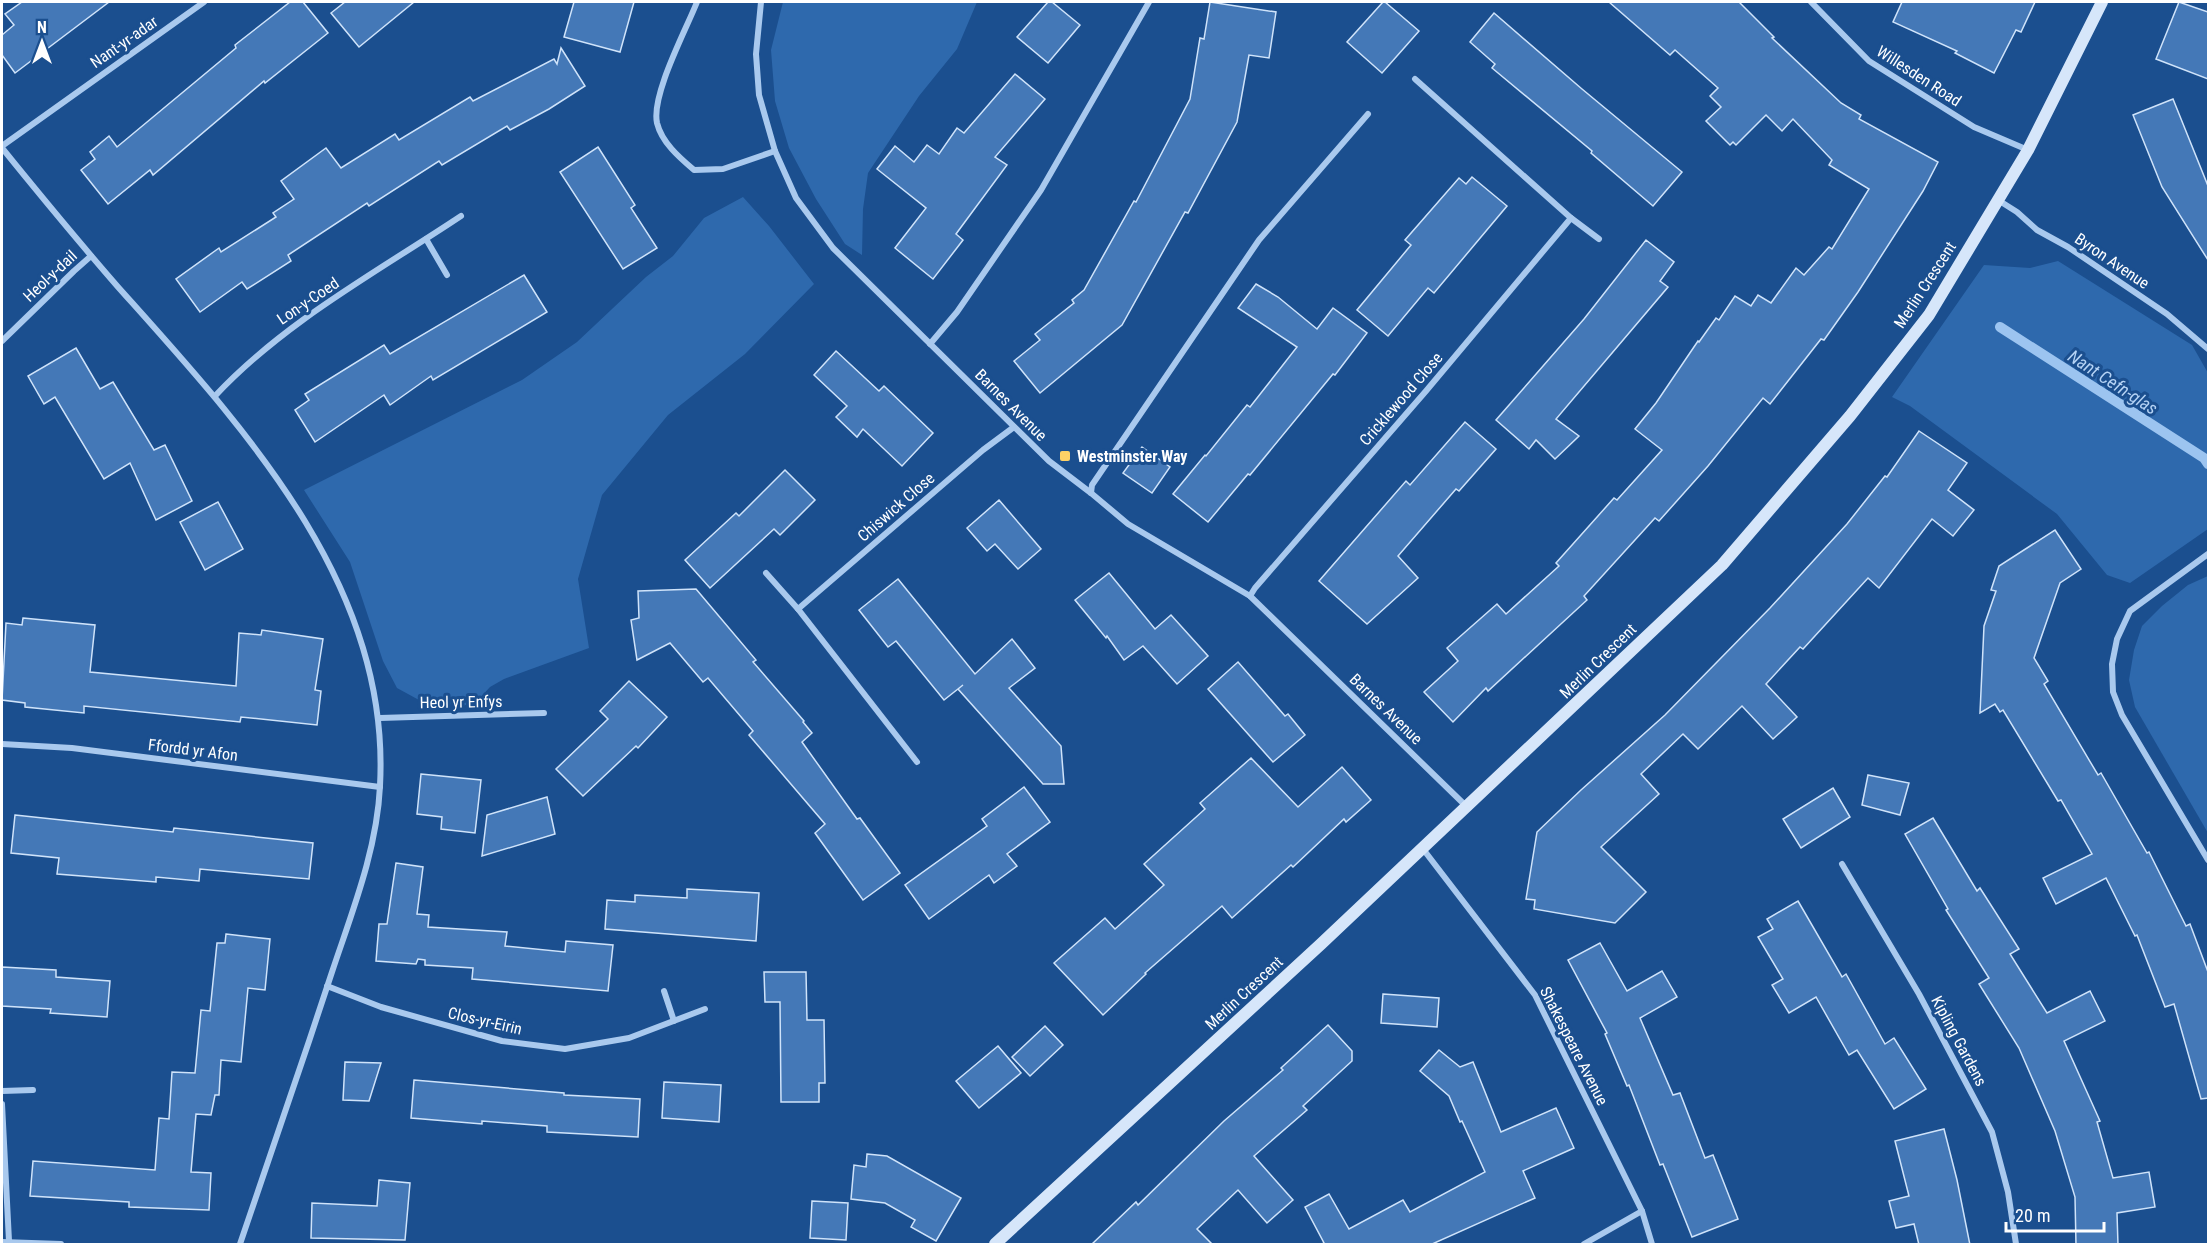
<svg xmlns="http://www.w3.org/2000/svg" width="2210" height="1246" viewBox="0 0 2210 1246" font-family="'Roboto Condensed',sans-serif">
<rect width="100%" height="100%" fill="#1b4f8f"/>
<g fill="#2e69ad">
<polygon points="783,2 977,2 957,49 919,96 868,173 863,209 862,255 845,244 816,199 789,148 775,101 771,50"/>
<polygon points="743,197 769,226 814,284 745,354 668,415 602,495 578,579 589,648 504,679 490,687 478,700 463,706 419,700 397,688 383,661 350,562 304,490 522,380 577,342 646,277 673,256 704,218"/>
<polygon points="2058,261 2192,345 2208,373 2208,529 2130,583 2107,575 2057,514 1910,406 1892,397 1984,265 2030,268"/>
<polygon points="2208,576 2208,833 2135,707 2129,680 2134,650 2142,626 2162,606 2188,585"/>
</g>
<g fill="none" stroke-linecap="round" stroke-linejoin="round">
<polyline stroke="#9cc4f0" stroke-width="10" points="2000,327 2204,458 2208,464"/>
</g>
<g fill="#4478b7" stroke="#cfe3fa" stroke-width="1.5">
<polygon points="22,2 109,2 15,73 2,55 2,35 14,25 5,14"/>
<polygon points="290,2 303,2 328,33 265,83 264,81 153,175 150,170 108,204 81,170 95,159 90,152 109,136 117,147 236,48 235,45"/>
<polygon points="345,2 414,2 359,47 331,13"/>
<polygon points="574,2 634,2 620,52 564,37"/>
<polygon points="1048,2 1052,2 1080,25 1048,63 1017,37"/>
<polygon points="1210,2 1276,12 1269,58 1249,55 1237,122 1188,213 1185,212 1122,325 1040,393 1014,361 1040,340 1035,334 1074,303 1072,300 1084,290 1134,201 1136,202 1190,99 1200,38 1204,39"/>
<polygon points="1383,2 1385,2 1419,31 1382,73 1347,42"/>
<polygon points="1609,2 1739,2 1774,37 1772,38 1841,103 1861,115 1859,119 1938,162 1923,191 1858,292 1824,340 1821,339 1770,404 1763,398 1708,466 1659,521 1655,518 1584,596 1587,600 1488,691 1486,688 1453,722 1424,692 1458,661 1447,648 1497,604 1506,614 1559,566 1556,563 1614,498 1617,500 1662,450 1635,429 1656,403 1698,341 1699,342 1716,318 1719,320 1735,296 1751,306 1758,295 1771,303 1796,268 1804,275 1829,247 1832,249 1869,189 1829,165 1832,160 1793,119 1782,131 1766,115 1736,145 1733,142 1730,145 1706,121 1721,107 1710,96 1718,88 1675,50 1670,55"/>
<polygon points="1902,2 2035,2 2021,32 2016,30 1994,73 1955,53 1957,51 1893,22"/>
<polygon points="2179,2 2208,12 2208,79 2156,59"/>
<polygon points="1494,13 1582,89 1682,172 1653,206 1591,153 1592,151 1492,68 1495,64 1470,42"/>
<polygon points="561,48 585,86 549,109 510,130 507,126 442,165 439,161 369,206 367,203 288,255 291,261 247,289 242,282 200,312 176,279 219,248 221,252 276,217 273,213 294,199 281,181 326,148 341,168 395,134 399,140 470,97 473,101 554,59 557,64"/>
<polygon points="1015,74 1045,99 995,157 1007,165 956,234 963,240 933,279 895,248 926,208 877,169 895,146 914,162 927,145 939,154 957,128 964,133"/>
<polygon points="2173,99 2208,186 2208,260 2162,187 2133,115"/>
<polygon points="598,147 635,205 631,208 657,248 623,269 560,172"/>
<polygon points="1472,177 1507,206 1434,293 1428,288 1388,336 1357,310 1411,245 1405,240 1459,178 1466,184"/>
<polygon points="1646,240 1674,262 1660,281 1668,287 1556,419 1579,436 1555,459 1536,440 1529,449 1496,420 1584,319"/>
<polygon points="524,275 547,312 433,380 431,376 390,405 384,395 315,442 295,410 309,400 305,394 384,345 390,354"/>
<polygon points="1256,284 1278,297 1317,329 1333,308 1367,333 1335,375 1333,374 1250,475 1248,474 1208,522 1173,494 1205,455 1206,456 1247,405 1250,407 1297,347 1238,308"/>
<polygon points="76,348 100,389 113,382 154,450 165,445 192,501 156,520 130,463 104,479 55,397 44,404 28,376"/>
<polygon points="836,351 879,391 884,386 933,433 902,466 863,429 857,437 836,417 847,406 814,375"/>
<polygon points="1465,422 1496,449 1459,491 1456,489 1398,556 1418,578 1367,624 1319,581 1406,481 1410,485"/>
<polygon points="1919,431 1967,463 1948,490 1974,510 1953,536 1932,519 1879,588 1868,578 1803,649 1800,647 1766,684 1797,717 1773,739 1742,706 1698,749 1683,734 1641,774 1659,794 1601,847 1646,892 1615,923 1534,909 1535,900 1526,899 1537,832 1581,790 1665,715 1770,608 1847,524 1885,476 1887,477"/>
<polygon points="1142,447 1170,467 1152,493 1123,473"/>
<polygon points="785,470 815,500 780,535 774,529 710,588 685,560 736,513 739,516"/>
<polygon points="999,500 1041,549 1018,569 995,544 987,551 967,528"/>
<polygon points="218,502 243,549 205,570 180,522"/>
<polygon points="2055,530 2081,569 2060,583 2034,658 2048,681 2044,684 2098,775 2101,773 2147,853 2149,852 2186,926 2190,924 2208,972 2208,1098 2201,1099 2174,1004 2165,1007 2137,935 2135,936 2106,878 2056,904 2043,878 2092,854 2061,800 2058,801 2003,710 2000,712 1995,704 1980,713 1984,626 1996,591 1991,590 1999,566"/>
<polygon points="1109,573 1155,629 1171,615 1208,656 1177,684 1143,646 1124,660 1107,636 1106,638 1075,600"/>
<polygon points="898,579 975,674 1012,639 1035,668 1009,688 1061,746 1064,784 1043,784 958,689 963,685 944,700 896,641 888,647 859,610"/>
<polygon points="696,589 756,660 753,662 804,721 803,722 812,733 802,742 857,819 860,818 900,873 863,900 815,833 825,824 749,735 753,731 708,678 703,682 670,643 637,660 631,620 639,618 638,591"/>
<polygon points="23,618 95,625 90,672 236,686 239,633 261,635 262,630 323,639 315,690 321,691 317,725 241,717 240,722 84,706 84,713 25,707 25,703 2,700 6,623 22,625"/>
<polygon points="1238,662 1285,716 1288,714 1305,735 1273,762 1208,689"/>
<polygon points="629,681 667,717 638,748 636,746 583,796 556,769 608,719 600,711"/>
<polygon points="1251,758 1298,807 1342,767 1371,800 1346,822 1344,819 1293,867 1291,865 1232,918 1222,906 1145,973 1146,974 1103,1015 1054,963 1105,918 1115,929 1164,885 1144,864 1205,809 1200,803"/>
<polygon points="421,774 481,780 475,833 441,829 442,817 417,814"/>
<polygon points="1868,775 1909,783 1900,815 1862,805"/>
<polygon points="1024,787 1050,822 1007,854 1017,866 994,883 989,875 929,919 905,885 987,826 982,819"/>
<polygon points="1833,788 1850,817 1801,848 1783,819"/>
<polygon points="547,797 555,834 482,856 487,815"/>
<polygon points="15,815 173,832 174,828 313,843 309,879 200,869 199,881 156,877 156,882 57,874 59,858 11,853"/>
<polygon points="1933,818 1977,891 1980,888 2019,949 2010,954 2047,1013 2090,991 2105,1021 2064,1041 2100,1121 2097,1122 2113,1178 2149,1172 2155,1207 2117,1213 2118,1245 2076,1245 2075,1197 2055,1131 2019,1048 1979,984 1989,978 1946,910 1948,909 1905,834"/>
<polygon points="396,863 423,867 417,914 429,915 428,927 507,932 505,946 565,952 566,941 613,945 608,991 472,979 473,968 425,965 425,960 418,959 416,964 376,961 379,924 387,924"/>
<polygon points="687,889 759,893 756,941 605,929 607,900 635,902 635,895 687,898"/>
<polygon points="1798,901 1842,977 1846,974 1885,1044 1894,1038 1926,1089 1894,1109 1857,1050 1849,1055 1816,997 1789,1013 1772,985 1783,979 1758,937 1773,929 1767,919"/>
<polygon points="226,934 270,939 265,990 248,988 241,1062 221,1060 219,1095 215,1095 211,1115 196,1114 191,1172 211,1173 209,1210 129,1207 129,1202 30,1196 33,1161 155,1170 159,1118 169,1119 172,1072 195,1073 201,1010 210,1011 217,943 225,943"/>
<polygon points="1600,943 1627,991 1662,971 1677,997 1640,1018 1673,1095 1680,1093 1705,1158 1713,1155 1738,1219 1692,1237 1663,1164 1660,1165 1629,1085 1627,1086 1605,1034 1607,1033 1568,960"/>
<polygon points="2,967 56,970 56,977 110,981 107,1017 50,1013 51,1009 2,1006"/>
<polygon points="764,972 806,972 807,1020 824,1020 825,1083 819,1083 819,1102 781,1102 780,1002 765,1002"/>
<polygon points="1383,994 1439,998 1437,1027 1381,1023"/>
<polygon points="1328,1025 1352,1051 1352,1061 1303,1106 1307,1110 1254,1156 1293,1200 1267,1223 1238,1190 1197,1229 1213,1245 1091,1245 1136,1202 1138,1205 1224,1121 1283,1070 1281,1068"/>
<polygon points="1045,1026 1063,1045 1030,1076 1012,1057"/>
<polygon points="998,1046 1021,1073 979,1108 956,1081"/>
<polygon points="1439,1050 1460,1067 1473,1062 1501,1132 1556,1108 1574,1148 1523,1171 1535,1198 1430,1245 1320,1245 1324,1243 1305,1207 1329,1194 1349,1229 1403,1200 1410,1212 1485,1172 1462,1121 1460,1122 1449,1096 1420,1071"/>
<polygon points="345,1062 381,1063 369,1101 343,1100"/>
<polygon points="414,1080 564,1093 564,1095 640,1099 638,1137 547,1132 547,1126 482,1121 482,1124 411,1118"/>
<polygon points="664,1082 721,1085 719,1122 662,1118"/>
<polygon points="1944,1129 1957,1180 1970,1245 1919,1245 1914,1224 1896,1228 1889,1201 1909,1196 1895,1141"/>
<polygon points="867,1154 887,1156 961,1198 936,1241 911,1227 915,1220 885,1203 851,1199 854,1165 866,1167"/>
<polygon points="379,1180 410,1183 405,1240 311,1238 312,1203 377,1206"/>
<polygon points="812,1201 848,1203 846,1240 810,1238"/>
</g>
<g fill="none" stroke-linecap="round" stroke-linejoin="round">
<g stroke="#a9c9ee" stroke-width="6">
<path d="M697,2C686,30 651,95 657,123C662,143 680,158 694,170L723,169L775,151"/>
<polyline points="761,2 756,54 759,95 775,151 796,198 833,248 1049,461 1091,493 1128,524 1250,596 1466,806"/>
<polyline points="1811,2 1869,61 1974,127 2028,150"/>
<polyline points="2,146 204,2"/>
<path d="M2,148C40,195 78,241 118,287C243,427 391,584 380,786C377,850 352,912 332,972C302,1063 271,1154 240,1244"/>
<polyline points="1998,200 2017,212 2037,230 2068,247 2167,314 2208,349"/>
<polyline points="1571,218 1599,239"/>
<polyline points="426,239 447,275"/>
<polyline points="2,341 74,271 91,256"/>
<polyline points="930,344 957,312 1041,190 1149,2"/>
<path d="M215,396C284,322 377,272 461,216"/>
<polyline points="1091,493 1092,485 1259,240 1368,114"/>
<polyline points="2208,554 2130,611 2117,639 2112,664 2113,692 2122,715 2208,860"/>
<polyline points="766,573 798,609"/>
<polyline points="1250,596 1255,588 1426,391 1571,218 1415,79"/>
<polyline points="380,718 544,713"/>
<polyline points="2,744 72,748 380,787"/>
<polyline points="917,762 798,609 983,450 1014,427"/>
<polyline points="1423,849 1535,995 1642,1211 1652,1244"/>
<polyline points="1842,864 1919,994 1992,1132 2008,1192 2016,1244"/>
<polyline points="327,986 381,1007 502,1041 565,1049 629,1038 705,1009"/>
<polyline points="664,991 674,1021"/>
<polyline points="2,1091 33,1090"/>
<polyline points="2,1104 9,1241"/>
<polyline points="2,1242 61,1244"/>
<polyline points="1584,1244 1642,1211"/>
</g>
<polyline stroke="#d6e6fa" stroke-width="12" points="995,1244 1321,944 1722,565 1850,416 1929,315 2028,150 2102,2"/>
</g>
<rect fill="#ffd166" stroke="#1b4f8f" stroke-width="2" x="1059" y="450" width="12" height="12" rx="3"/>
<g text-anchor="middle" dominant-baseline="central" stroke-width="6" stroke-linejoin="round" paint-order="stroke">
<g font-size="16" fill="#fff" stroke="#1b4f8f">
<text transform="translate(124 42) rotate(-35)">Nant-yr-adar</text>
<text transform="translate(1919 76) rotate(33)">Willesden Road</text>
<text transform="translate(2112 261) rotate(34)">Byron Avenue</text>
<text transform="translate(50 276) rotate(-43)">Heol-y-dail</text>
<text transform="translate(1925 285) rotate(-57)">Merlin Crescent</text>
<text transform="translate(308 301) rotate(-34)">Lon-y-Coed</text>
<text transform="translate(1401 399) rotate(-49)">Cricklewood Close</text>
<text transform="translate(1011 405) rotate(45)">Barnes Avenue</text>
<text transform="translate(896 507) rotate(-41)">Chiswick Close</text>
<text transform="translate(1598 661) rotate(-44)">Merlin Crescent</text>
<text transform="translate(461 702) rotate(-1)">Heol yr Enfys</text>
<text transform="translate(1386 709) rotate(44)">Barnes Avenue</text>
<text transform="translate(193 750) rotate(7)">Ffordd yr Afon</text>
<text transform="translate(1244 993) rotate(-43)">Merlin Crescent</text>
<text transform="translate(485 1021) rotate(13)">Clos-yr-Eirin</text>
<text transform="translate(1959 1041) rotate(62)">Kipling Gardens</text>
<text transform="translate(1574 1046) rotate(63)">Shakespeare Avenue</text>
</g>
<g font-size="16" font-weight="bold" fill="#fff" stroke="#1b4f8f" text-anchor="start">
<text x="1077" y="456">Westminster Way</text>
</g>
<g font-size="18" font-style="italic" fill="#b5d3f5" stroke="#1b4f8f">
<text transform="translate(2113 382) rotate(33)">Nant Cefn-glas</text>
</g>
</g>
<rect width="2210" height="1246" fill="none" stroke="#ffffff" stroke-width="6"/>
<g transform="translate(42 42)" stroke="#1b4f8f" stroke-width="4.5" paint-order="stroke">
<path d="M0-4.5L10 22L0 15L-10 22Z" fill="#ffffff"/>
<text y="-9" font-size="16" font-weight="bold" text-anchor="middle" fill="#ffffff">N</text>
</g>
<path d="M2006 1222v9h98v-9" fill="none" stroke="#ffffff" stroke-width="3"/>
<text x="2015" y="1222" font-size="18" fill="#ffffff" stroke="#1b4f8f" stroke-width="4.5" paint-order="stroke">20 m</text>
</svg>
